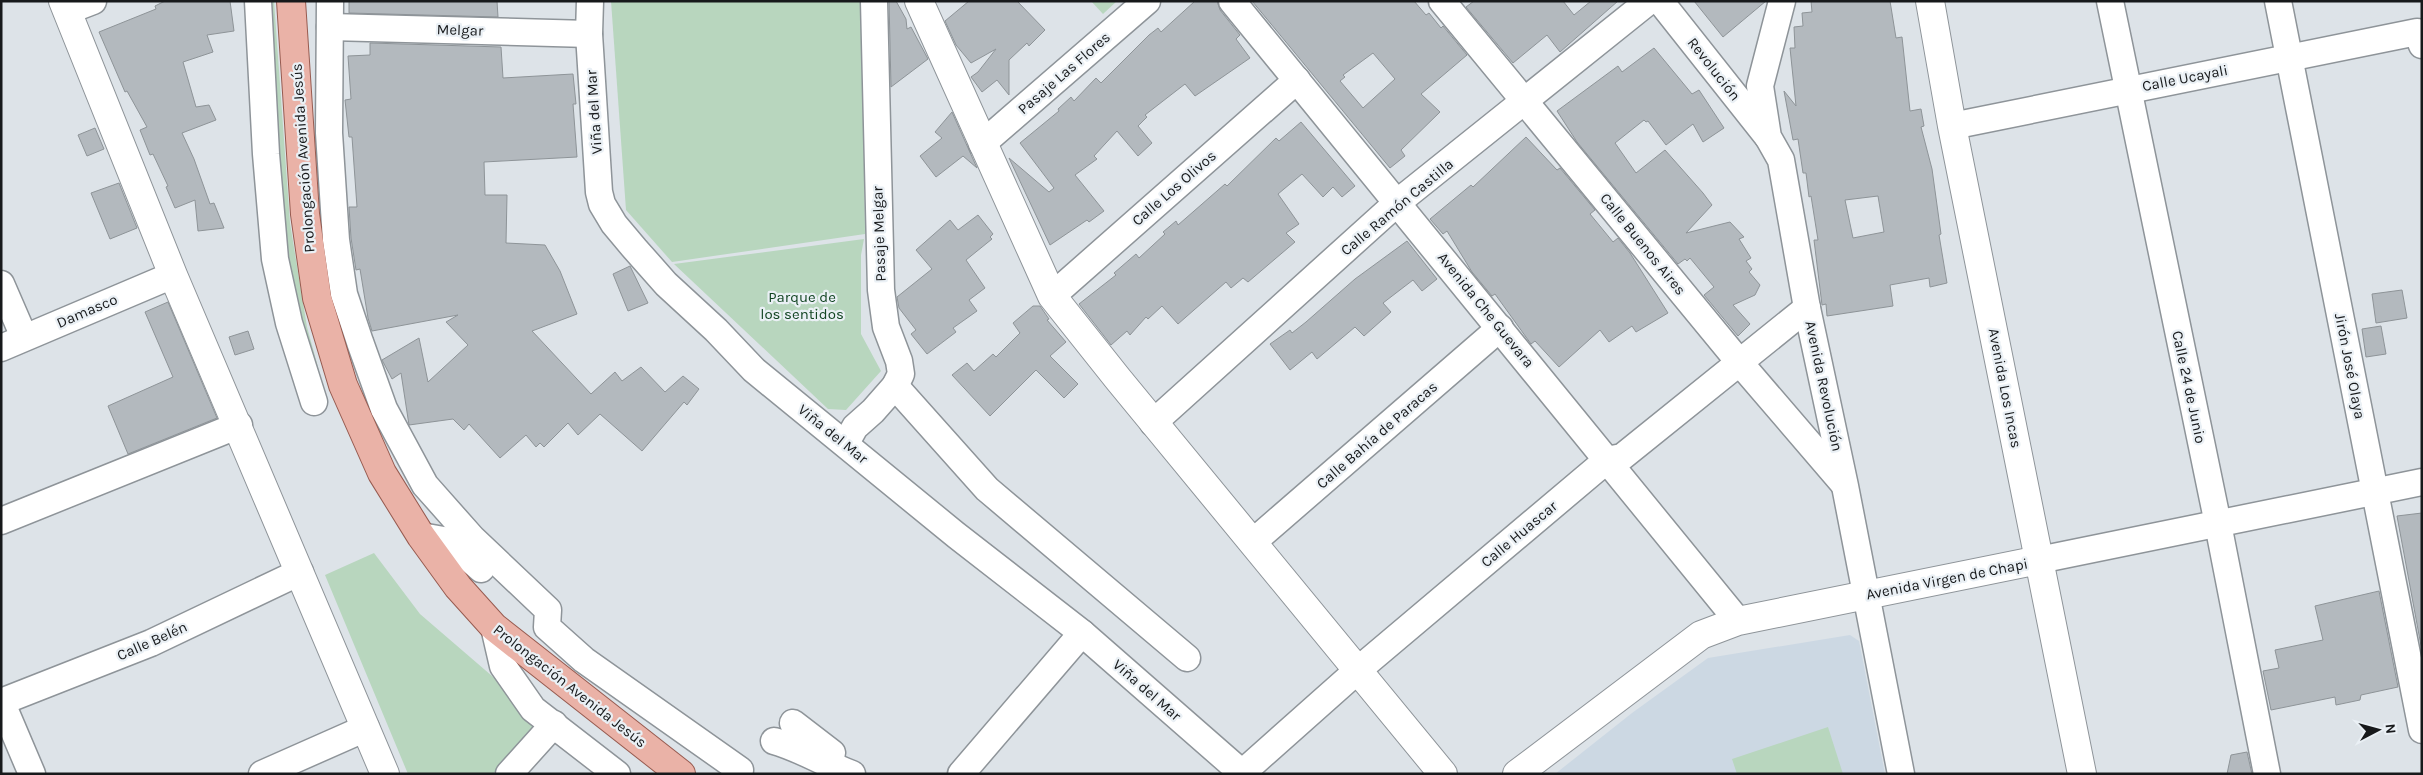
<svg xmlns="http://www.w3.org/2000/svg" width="2423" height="775" viewBox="0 0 2423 775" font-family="Karla,sans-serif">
<rect width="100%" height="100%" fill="#dde3e8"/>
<polygon fill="#ccd8e3" points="1850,635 1859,641 1885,774 1555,774 1632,713 1708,658"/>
<g fill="#b8d6be">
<polygon points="266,1 274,1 290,223 307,327 324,389 317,393 281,262"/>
<polygon points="611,1 862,1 865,234 672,262 626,210"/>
<polygon points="1091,1 1117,1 1103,14"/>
<polygon points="864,239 861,255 861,334 881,371 846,410 828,409 674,264"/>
<polygon points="374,553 420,614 499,682 534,726 493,774 408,774 325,575"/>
<polygon points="1828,727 1843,774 1737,774 1732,759"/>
</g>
<g fill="#b3b9be" stroke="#8e9498" fill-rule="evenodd">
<polygon points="165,1 230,1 234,31 207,35 213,52 183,62 196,107 209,105 216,120 182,133 194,159 210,204 214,203 224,228 198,231 195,200 175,208 166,187 168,186 153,154 150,155 140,130 147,127 127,91 125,92 99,32 156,9 155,6"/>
<polygon points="349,1 497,1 498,17 349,13"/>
<polygon points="889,1 896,1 906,19 907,29 911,27 928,59 891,87"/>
<polygon points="969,1 1017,1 1045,30 1029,46 1027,43 1009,60 1009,95 997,80 982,92 971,77 978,72 996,49 971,63 956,45 945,21"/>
<polygon points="1195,1 1217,1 1220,10 1240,35 1236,39 1250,58 1195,96 1185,84 1145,115 1147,117 1138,126 1152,143 1138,156 1117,131 1094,156 1097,159 1075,175 1104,211 1089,222 1087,220 1050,245 1009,158 1049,192 1054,188 1020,143 1059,111 1058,109 1071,97 1074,101 1096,78 1101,83 1149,35 1158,28 1161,32"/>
<path d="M1252,1H1414L1426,15L1429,13L1441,28L1443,26L1467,55L1421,94L1440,112L1401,150L1405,156L1390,168ZM1373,53L1395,79L1363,108L1340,81L1345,77L1343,75Z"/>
<polygon points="1474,1 1563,1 1574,15 1591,1 1618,1 1560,52 1547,35 1513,63 1466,7"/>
<polygon points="1694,1 1766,1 1723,37"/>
<path d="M1811,1H1890L1896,38L1902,37L1910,111L1921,109L1924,126L1921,127L1932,169L1941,234L1939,235L1947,283L1930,287L1929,278L1890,285L1893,306L1827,316L1826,304L1822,305L1814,240H1818L1811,196L1809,197L1806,173H1803L1798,139L1793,140L1784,91L1796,106L1790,48H1795L1794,27L1803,26L1802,13L1812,12ZM1878,196L1884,232L1853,238L1845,200Z"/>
<polygon points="370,43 501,47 503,78 573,74 576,104 573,104 577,157 484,162 485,195 507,195 506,243 545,245 560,271 577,314 532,331 591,394 615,372 622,381 641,367 665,392 683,376 699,389 687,405 684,402 642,451 600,414 578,435 568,423 544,447 540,443 536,447 526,435 500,458 469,424 464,430 453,419 409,425 401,373 392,379 382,360 419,338 428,382 468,345 446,322 458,315 372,331 368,318 360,269 356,270 351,238 349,207 357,207 352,137 349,137 345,100 351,99 348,56 370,55"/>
<polygon points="1654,48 1692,94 1699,90 1724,128 1703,142 1693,124 1666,145 1648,121 1646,122 1644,120 1615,143 1636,173 1665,150 1703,193 1712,205 1686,233 1730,222 1744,237 1739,239 1751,258 1746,261 1752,269 1749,272 1760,285 1755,295 1733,305 1750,324 1738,336 1704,295 1714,287 1690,258 1687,261 1685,259 1678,264 1577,142 1557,111 1618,66 1622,72"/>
<polygon points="952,112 977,168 963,156 936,177 920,156 942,138 935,132"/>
<polygon points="1301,122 1355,186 1342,197 1333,187 1323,197 1302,174 1278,194 1299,224 1286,233 1295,242 1248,282 1243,278 1231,288 1226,282 1178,324 1162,306 1148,319 1146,317 1130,335 1127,331 1111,345 1079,304 1116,275 1114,273 1136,254 1139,258 1165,234 1163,232 1176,221 1178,225 1225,184 1227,186 1276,138 1279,141"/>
<polygon points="95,128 104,149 87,156 78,135"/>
<polygon points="1526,137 1557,170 1560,168 1595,210 1590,214 1613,242 1618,238 1630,253 1668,313 1636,332 1632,326 1609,342 1600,330 1559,367 1535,341 1531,344 1495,294 1492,296 1472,272 1447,231 1443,234 1430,219 1471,185 1473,187"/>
<polygon points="119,183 137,228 110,239 91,193"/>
<polygon points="978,215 993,234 990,237 992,239 966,260 985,288 969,300 977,311 953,328 956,332 927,354 911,334 916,330 899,308 897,297 932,269 916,250 950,220 958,230"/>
<polygon points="1407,241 1437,279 1422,291 1413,280 1383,303 1391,312 1364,336 1355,327 1317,359 1312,352 1290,370 1270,344 1290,330 1292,333 1306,322 1355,279"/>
<polygon points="630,266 648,303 628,311 613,274"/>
<polygon points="2402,290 2407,318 2376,323 2372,294"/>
<polygon points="168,302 217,418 128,454 108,406 173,377 145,312"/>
<polygon points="1033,306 1040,306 1049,319 1047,320 1066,342 1050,356 1078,384 1064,398 1036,370 990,416 952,375 967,363 974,371 993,354 996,357 1020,333 1013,323"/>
<polygon points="2381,326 2386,354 2366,357 2362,329"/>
<polygon points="248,331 254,349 235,355 229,337"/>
<polygon points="2422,513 2422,651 2397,516"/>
<polygon points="2379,591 2398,687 2361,695 2360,700 2336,705 2335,697 2271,710 2263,671 2279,668 2275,650 2323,640 2315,606"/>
<polygon points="2247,752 2252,774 2227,774 2231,755"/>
</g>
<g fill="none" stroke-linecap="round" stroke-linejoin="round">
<defs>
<g id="minor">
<polyline points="258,1 266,154 275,259 289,323 314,402"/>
<polyline points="330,1 329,133 336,240 344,294 360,342 384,409 425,485 472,538 548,610 547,627 584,660 740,770"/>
<polyline points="590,1 589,34 599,192 602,204 614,224 635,249 666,284 716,330 754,370 956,535 1082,633 1242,773"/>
<polyline points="1232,1 1738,621"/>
<polyline points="1442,1 1740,363 1843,483"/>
<polyline points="1660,1 1767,136"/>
<polyline points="1782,1 1760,86 1768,137 1781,160 1807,308 1845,486 1901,774"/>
<polyline points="2110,1 2218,524 2267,774"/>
<polyline points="2278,1 2422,730"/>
<polyline points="67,11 93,1"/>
<polyline points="330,27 589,34"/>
<polyline points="1952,126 2417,32 2422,45"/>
<polyline points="982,144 1147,1"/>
<polyline points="1,284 24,337"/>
<polyline points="1052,296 1297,80"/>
<polyline points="1,348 173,275"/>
<polyline points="895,386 987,489 1187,658"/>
<polyline points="1153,423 1398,202 1649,1"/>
<polyline points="846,443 855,427 873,411 895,386 901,374 899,361 886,327 881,290 874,1"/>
<polyline points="1,521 239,425"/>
<polyline points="421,536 449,541 481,569"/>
<polyline points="1253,542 1500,328"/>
<polyline points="2039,560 2422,482"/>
<polyline points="494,627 503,666 533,709 617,774"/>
<polyline points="1,701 32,774"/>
<polyline points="1,702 151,643 300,572"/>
<polyline points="793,723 832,753"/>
<path d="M774,741C802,749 825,764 852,774"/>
<polyline points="262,774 366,728"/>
<polyline points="509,774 554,724"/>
<polyline points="961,774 1082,633"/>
<polyline points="1241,774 1358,670 1607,460 1622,457 1807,308"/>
</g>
<g id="tertiary">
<polyline points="63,1 173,275 385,774"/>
<polyline points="919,1 1052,296 1118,379 1443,774"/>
<polyline points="1517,774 1701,635 1738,621 2039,560"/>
</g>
<polyline id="secondary" points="1930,1 1952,126 2082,774"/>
<polyline id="primary" points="291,1 305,214 317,298 343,385 382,473 421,536 458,587 494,627 681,774"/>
</defs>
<use href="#minor" stroke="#8e9499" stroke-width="29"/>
<use href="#tertiary" stroke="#8e9499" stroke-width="30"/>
<use href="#secondary" stroke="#8e9499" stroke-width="30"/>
<use href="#primary" stroke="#975b50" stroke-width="30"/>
<use href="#minor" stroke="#fff" stroke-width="26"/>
<use href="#tertiary" stroke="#fff" stroke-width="28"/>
<use href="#secondary" stroke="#fff" stroke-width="28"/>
<use href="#primary" stroke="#eab2a7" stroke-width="28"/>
</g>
<g text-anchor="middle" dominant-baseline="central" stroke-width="4.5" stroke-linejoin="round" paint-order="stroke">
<g font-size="15" fill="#17191b" stroke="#eaf0f5">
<text transform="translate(460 30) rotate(2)">Melgar</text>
<text transform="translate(1714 69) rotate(52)">Revolución</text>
<text transform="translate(1064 73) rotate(-41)">Pasaje Las Flores</text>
<text transform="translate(2185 78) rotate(-11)">Calle Ucayali</text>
<text transform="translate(594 112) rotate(-94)">Viña del Mar</text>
<text transform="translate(303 158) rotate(-94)">Prolongación Avenida Jesús</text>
<text transform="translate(1174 188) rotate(-41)">Calle Los Olivos</text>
<text transform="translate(1397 207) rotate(-40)">Calle Ramón Castilla</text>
<text transform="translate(879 234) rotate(-92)">Pasaje Melgar</text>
<text transform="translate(1643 244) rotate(51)">Calle Buenos Aires</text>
<text transform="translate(1486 310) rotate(51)">Avenida Che Guevara</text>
<text transform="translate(87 311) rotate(-23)">Damasco</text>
<text transform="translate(2350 366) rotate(79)">Jirón José Olaya</text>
<text transform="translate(1824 386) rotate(78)">Avenida Revolución</text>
<text transform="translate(2189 387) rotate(78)">Calle 24 de Junio</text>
<text transform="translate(2005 388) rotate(79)">Avenida Los Incas</text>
<text transform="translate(833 434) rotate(39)">Viña del Mar</text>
<text transform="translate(1377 435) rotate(-41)">Calle Bahía de Paracas</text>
<text transform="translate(1519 534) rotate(-40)">Calle Huascar</text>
<text transform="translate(1947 579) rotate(-11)">Avenida Virgen de Chapi</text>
<text transform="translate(152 641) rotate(-24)">Calle Belén</text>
<text transform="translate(570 686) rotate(38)">Prolongación Avenida Jesús</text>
<text transform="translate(1147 690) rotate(41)">Viña del Mar</text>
</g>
<g font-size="15" fill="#124522" stroke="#eaf0f5">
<text x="802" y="297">Parque de<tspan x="802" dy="17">los sentidos</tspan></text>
</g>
</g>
<rect width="2423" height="775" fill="none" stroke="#17191b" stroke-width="5"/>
<g transform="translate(2378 730) rotate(84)" stroke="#eaf0f5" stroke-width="4" paint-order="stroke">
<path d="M0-4L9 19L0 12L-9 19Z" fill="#17191b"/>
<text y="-8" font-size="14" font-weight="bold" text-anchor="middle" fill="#17191b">N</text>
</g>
</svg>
